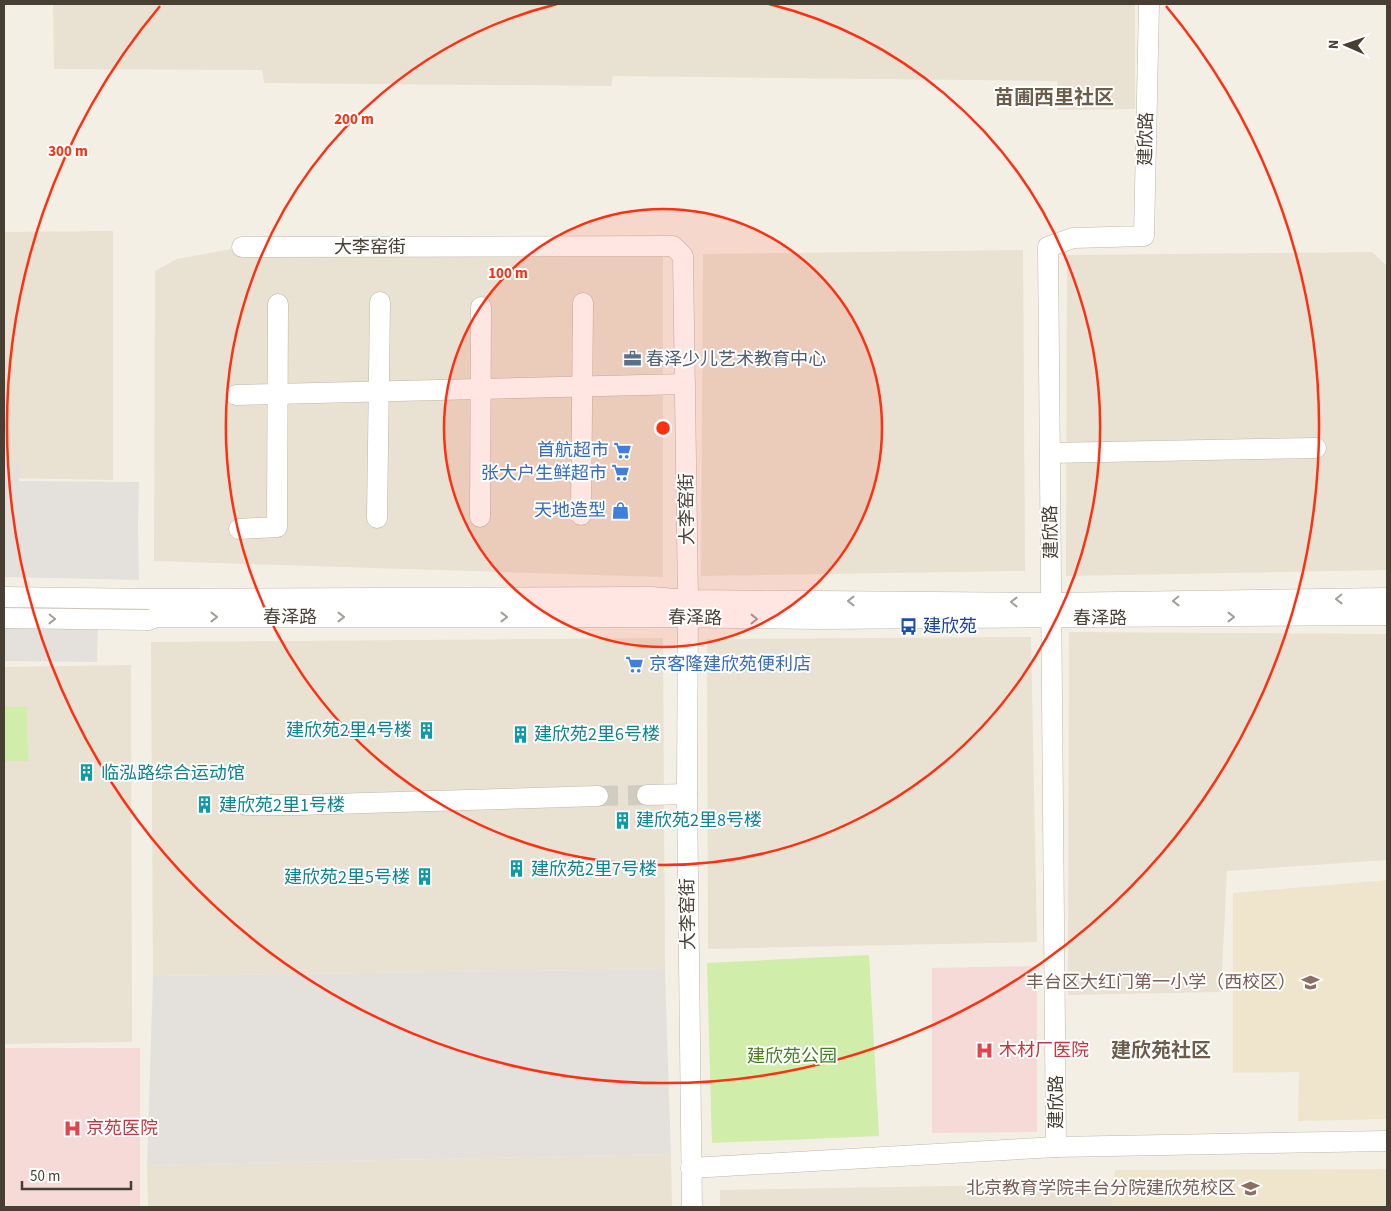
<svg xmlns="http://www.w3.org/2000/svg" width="1391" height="1211" viewBox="0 0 1391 1211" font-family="'Source Sans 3','Noto Sans SC',sans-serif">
<rect width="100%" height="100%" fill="#f4efe5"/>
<g fill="#e9e1d2">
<polygon points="53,4 1135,4 1135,109 1058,110 1057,81 613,76 611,86 264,83 262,70 54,69"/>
<polygon points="113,231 113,480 4,478 4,232"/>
<polygon points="242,247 663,250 663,577 154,561 155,271 177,259"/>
<polygon points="1023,250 1025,571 701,576 703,254"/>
<polygon points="1372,252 1387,266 1387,570 1066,576 1067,255"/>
<polygon points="1069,632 1387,634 1387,860 1227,871 1221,992 1068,995"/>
<polygon points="1031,637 1037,942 708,949 707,639"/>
<polygon points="663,638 665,969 153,976 151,642"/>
<polygon points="131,665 132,1042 4,1044 4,667"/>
<polygon points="671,1154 672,1207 148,1207 147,1165"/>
<polygon points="1112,1183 1113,1207 720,1207 720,1190"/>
</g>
<g fill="#efe5cd">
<polygon points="1387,880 1387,1119 1298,1121 1299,1072 1233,1073 1233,893"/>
<polygon points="1387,1169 1387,1207 1111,1207 1115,1170"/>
</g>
<g fill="#f6dad7">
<polygon points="1037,966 1037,1132 932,1133 932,968"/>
<rect x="4" y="1048" width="136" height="159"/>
</g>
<g fill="#d0eda9">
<polygon points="4,707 27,707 28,761 4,761"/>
<polygon points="869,955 879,1136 712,1143 707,963"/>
</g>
<g fill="#e4e1dd">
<polygon points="4,461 20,461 19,481 139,482 138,527 139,580 4,577"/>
<polygon points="4,626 98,627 97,662 4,661"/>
<polygon points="665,969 671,1154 147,1165 153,976"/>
</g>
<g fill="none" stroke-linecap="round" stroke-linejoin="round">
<polyline stroke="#d1ccc2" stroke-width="20" stroke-dasharray="20 10" stroke-linecap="butt" points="598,796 647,795"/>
<defs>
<g id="minor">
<polyline points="242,247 673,246 683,256 688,600 687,794 692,1207"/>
<polyline points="236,395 685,384"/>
<polyline points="1050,453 1316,448"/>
<polyline points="581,515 583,303"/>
<polyline points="480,517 481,307"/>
<polyline points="377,518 380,302"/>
<polyline points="239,529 277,527 278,304"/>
<polyline points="4,597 152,599 651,597 688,600 1052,603 1387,598"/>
<polyline points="4,618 149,620 157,617 652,617 818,619 1387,615"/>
<polyline points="647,795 687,794"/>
<polyline points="246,805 297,805 598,796"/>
<polyline points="1056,1147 1048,247 1073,238 1144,236 1149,4"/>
<polyline points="691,1168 1056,1147 1387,1141"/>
</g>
</defs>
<use href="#minor" stroke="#c1b7a6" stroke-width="21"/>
<use href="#minor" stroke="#fff" stroke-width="20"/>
</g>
<defs><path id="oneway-chevron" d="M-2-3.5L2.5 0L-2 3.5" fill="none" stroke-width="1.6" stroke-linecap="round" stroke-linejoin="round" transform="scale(1.25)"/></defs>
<g stroke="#a39f9a">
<use href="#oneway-chevron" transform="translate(1339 599) rotate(179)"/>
<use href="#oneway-chevron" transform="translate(851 601) rotate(-180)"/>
<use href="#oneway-chevron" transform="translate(1176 601) rotate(179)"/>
<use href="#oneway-chevron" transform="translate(1014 602) rotate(-180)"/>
<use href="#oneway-chevron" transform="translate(214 617)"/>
<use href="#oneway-chevron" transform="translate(341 617)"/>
<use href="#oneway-chevron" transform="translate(504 617)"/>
<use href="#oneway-chevron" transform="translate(1231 617)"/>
<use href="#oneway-chevron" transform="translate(52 619) rotate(1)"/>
<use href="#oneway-chevron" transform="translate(754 619)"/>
</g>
<circle cx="663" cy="428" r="219" fill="#ff3011" fill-opacity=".12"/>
<g fill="none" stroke="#ff3011" stroke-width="2.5">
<circle cx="663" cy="428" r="219"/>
<path d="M769 4A437 437 0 1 1 557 4"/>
<path d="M1166 6A656 656 0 1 1 160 6"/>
</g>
<defs>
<symbol id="office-bare" viewBox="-9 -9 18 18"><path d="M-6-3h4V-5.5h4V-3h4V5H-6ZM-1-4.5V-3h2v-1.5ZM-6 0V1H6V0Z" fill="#5c6f8a" stroke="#fff" stroke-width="2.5" paint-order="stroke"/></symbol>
<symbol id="supermarket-bare" viewBox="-9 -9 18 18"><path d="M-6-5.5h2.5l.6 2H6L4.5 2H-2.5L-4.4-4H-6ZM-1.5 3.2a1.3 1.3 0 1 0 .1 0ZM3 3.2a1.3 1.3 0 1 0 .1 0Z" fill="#3f7fe0" stroke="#fff" stroke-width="2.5" paint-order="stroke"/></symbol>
<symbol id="shop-bare" viewBox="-9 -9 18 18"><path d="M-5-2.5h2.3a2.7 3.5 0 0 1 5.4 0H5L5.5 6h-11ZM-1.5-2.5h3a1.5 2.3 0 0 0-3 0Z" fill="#3f7fe0" stroke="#fff" stroke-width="2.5" paint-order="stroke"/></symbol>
<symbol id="bus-bare" viewBox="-9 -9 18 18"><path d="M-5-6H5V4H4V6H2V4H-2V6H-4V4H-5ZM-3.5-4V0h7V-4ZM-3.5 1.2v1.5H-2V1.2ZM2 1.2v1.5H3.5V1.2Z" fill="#1a4fb4" stroke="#fff" stroke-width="2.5" paint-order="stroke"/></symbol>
<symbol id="building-bare" viewBox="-9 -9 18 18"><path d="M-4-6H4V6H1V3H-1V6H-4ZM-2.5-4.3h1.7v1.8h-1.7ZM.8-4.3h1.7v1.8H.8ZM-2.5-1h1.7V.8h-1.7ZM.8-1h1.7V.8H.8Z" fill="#0f9aa8" stroke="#fff" stroke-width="2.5" paint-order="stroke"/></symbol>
<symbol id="school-bare" viewBox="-9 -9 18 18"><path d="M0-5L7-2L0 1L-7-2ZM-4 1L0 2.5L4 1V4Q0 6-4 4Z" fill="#8d6e63" stroke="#fff" stroke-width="2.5" paint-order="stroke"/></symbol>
<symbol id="hospital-bare" viewBox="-9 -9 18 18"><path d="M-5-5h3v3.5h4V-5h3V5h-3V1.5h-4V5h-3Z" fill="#e0444e" stroke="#fff" stroke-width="2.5" paint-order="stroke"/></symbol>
<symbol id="university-bare" viewBox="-9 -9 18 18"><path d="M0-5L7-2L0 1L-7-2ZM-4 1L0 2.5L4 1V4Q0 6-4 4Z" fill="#8d6e63" stroke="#fff" stroke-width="2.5" paint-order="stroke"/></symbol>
</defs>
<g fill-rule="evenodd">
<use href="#office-bare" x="620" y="346" width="25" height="25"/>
<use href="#supermarket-bare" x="610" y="438" width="25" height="25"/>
<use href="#supermarket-bare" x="608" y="460" width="25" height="25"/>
<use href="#shop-bare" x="608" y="498" width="25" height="25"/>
<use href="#bus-bare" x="896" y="614" width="25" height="25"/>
<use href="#supermarket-bare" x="622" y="652" width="25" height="25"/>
<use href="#building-bare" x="414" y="718" width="25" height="25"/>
<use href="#building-bare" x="508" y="722" width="25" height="25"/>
<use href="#building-bare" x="74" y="760" width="25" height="25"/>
<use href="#building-bare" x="192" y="792" width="25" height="25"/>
<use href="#building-bare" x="610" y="808" width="25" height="25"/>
<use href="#building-bare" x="504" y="856" width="25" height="25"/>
<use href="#building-bare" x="412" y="864" width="25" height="25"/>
<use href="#school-bare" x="1298" y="970" width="25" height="25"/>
<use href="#hospital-bare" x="972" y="1038" width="25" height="25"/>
<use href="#hospital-bare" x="60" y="1116" width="25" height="25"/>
<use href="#university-bare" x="1238" y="1176" width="25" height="25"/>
</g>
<g text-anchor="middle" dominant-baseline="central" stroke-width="4" stroke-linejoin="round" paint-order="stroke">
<g font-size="18" fill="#473f34" stroke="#fff">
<text transform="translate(1146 139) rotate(-89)">建欣路</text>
<text x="370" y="247">大李窑街</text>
<text transform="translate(687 509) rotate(-91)">大李窑街</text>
<text transform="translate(1051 532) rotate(-91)">建欣路</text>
<text x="290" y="617">春泽路</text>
<text transform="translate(695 618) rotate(1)">春泽路</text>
<text x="1100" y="618">春泽路</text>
<text transform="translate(688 914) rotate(-91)">大李窑街</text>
<text transform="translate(1056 1102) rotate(-90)">建欣路</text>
</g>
<g font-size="18" fill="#4e5e75" stroke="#fff" text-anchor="start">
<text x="646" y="359">春泽少儿艺术教育中心</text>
</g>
<g font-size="18" fill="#366cbe" stroke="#fff" text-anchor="end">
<text x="609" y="450">首航超市</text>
<text x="607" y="473">张大户生鲜超市</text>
<text x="606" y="510">天地造型</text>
<text x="649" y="664" text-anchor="start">京客隆建欣苑便利店</text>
</g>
<g font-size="18" fill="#164399" stroke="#fff" text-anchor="start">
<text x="923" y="626">建欣苑</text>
</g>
<g font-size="18" fill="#0d838f" stroke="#fff" text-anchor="start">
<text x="412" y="730" text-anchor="end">建欣苑2里4号楼</text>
<text x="534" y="734">建欣苑2里6号楼</text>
<text x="101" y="773">临泓路综合运动馆</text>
<text x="219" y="805">建欣苑2里1号楼</text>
<text x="636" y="820">建欣苑2里8号楼</text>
<text x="531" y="869">建欣苑2里7号楼</text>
<text x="410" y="877" text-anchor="end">建欣苑2里5号楼</text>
</g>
<g font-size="18" fill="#785e54" stroke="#fff" text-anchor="end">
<text x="1296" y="982">丰台区大红门第一小学（西校区）</text>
<text x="1236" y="1188">北京教育学院丰台分院建欣苑校区</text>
</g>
<g font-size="18" fill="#be3a42" stroke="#fff" text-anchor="start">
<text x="999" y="1050">木材厂医院</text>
<text x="86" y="1128">京苑医院</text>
</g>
<g font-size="18" fill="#467f21" stroke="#fff">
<text x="792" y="1056">建欣苑公园</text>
</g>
<g font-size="20" font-weight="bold" fill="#6b5d4a" stroke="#fff">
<text x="1054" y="98">苗圃西里社区</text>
<text x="1161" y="1051">建欣苑社区</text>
</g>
</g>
<circle cx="663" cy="428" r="8" fill="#ff3011" stroke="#fff" stroke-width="2.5"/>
<g font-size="15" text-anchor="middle" font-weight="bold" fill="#ff3011" stroke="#fff" stroke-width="4" stroke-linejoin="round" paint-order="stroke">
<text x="354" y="124">200 m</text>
<text x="68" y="156">300 m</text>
<text x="508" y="278">100 m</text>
</g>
<rect width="1391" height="1211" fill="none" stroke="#473f34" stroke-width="10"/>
<g transform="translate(1346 45) rotate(272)" stroke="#ffffff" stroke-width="4" paint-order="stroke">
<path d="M0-4L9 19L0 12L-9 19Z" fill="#473f34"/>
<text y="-8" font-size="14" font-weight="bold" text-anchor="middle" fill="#473f34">N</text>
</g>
<path d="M22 1181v8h109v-8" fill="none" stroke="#473f34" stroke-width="2.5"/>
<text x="30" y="1181" font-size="15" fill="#473f34" stroke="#ffffff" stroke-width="4" paint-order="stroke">50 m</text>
</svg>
